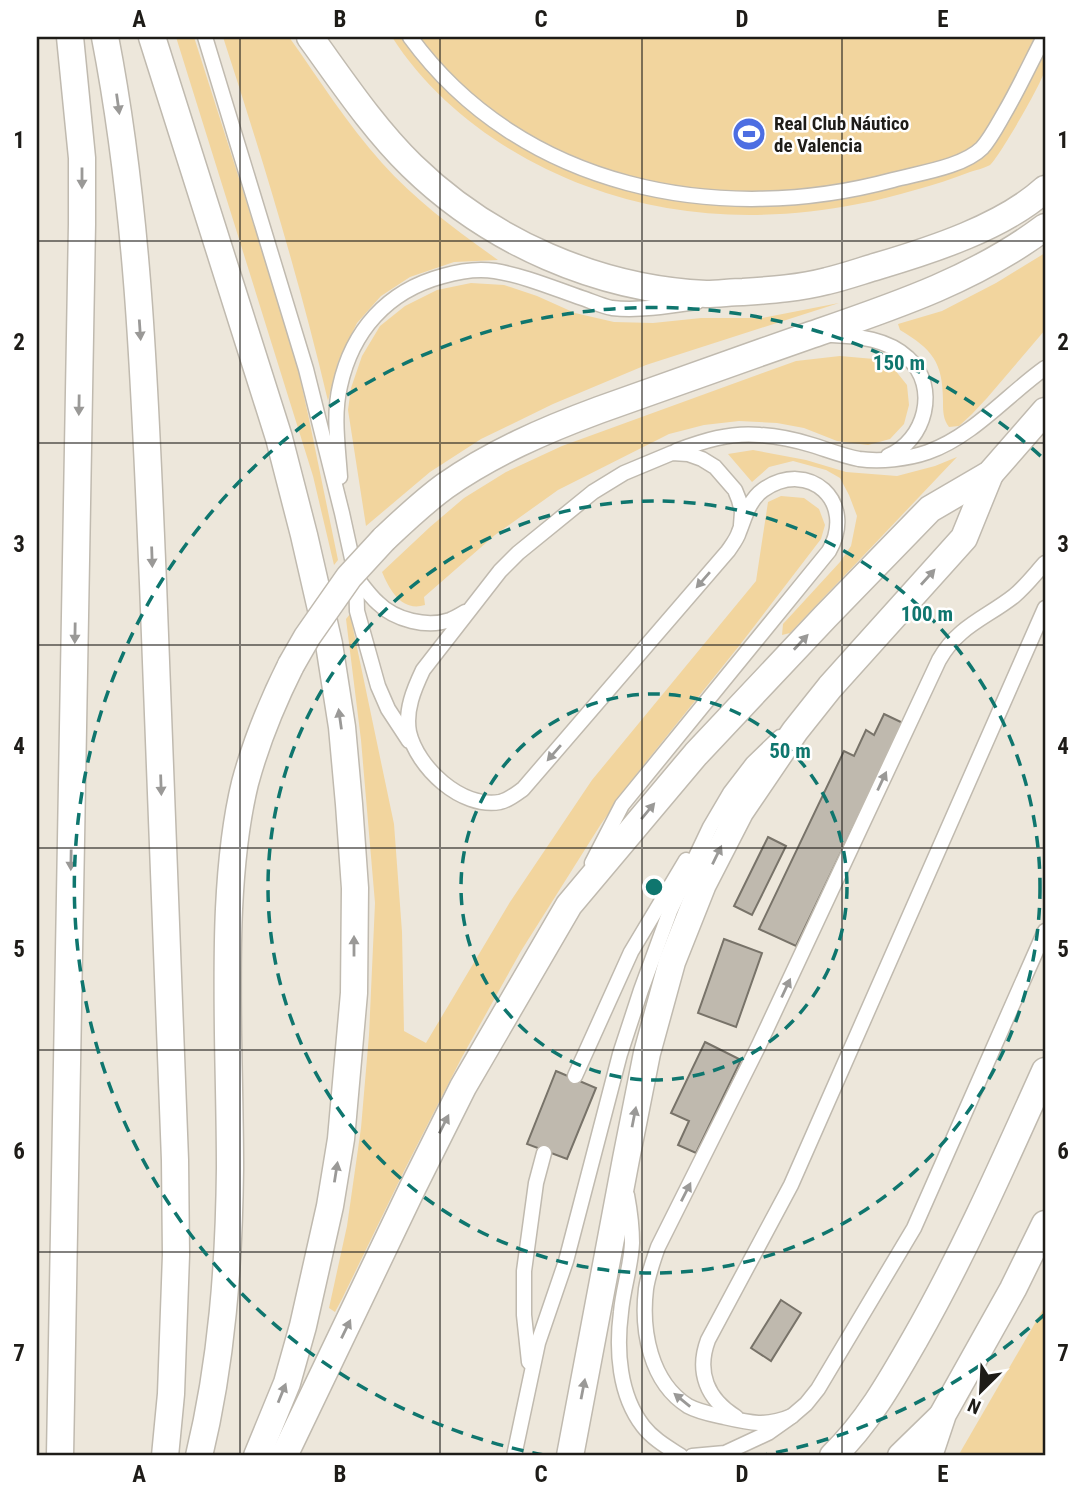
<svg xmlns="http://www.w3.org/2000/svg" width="1082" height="1493" viewBox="0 0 1082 1493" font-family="'Roboto Condensed',sans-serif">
<rect width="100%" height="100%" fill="#ede7db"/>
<g fill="#f2d59e">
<polygon points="176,37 194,37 294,351 309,419 338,560 334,565 313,476"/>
<path d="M223,37H289C319,79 347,124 382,163C416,201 456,230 498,260L454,262L410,277L381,296L357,323L338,362L328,401C299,278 262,157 223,37Z"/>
<path d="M392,37H1045C1045,47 1047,58 1045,69C1044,80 999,157 990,165C985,168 976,170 970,172C952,179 934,185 915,190C896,195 877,201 858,204C766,222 674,219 586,186C509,157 437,107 392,37Z"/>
<path d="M1045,253V330L987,398L972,414L959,426L949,427C943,419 943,411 943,401C943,362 932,349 900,330L898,324L942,311L996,283Z"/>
<polygon points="471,283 504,285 537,296 575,313 614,322 653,323 701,318 762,318 839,303 646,365 553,404 481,439 430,472 366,526 348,410 351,388 362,356 380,326 405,306 437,290"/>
<path d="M840,356L874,359L895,370L907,385L909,405L904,424L890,439L868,445L837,441L804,428L777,423L739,421L704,425L669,434L558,490L495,535L424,597L425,605C402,612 390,591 382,572L430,527L464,498L506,472L562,446L796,361Z"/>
<polygon points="753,450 806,460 846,472 897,476 935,466 957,457 790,633 782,635 783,624 840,562 851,546 857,516 849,495 840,478 826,470 793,461 769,467 752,482 728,454"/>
<polygon points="781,496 804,498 819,509 825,525 821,539 739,646 638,772 601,824 521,951 462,1057 405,1169 342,1299 335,1312 329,1308 347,1226 361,1128 369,1035 375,903 361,740 346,619 350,614 394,824 402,932 404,1031 426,1043 510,902 592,780 756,581 768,502"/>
<polygon points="1045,1306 1045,1456 958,1456"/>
</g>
<g fill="#bfb9ae" stroke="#787369" stroke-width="2">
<polygon points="884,714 903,723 796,946 759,929 844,751 854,756 866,730 874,735"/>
<polygon points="768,837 786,846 752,915 734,906"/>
<polygon points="724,939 762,953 736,1027 698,1013"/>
<polygon points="705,1042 741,1060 696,1153 678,1145 689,1121 671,1113"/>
<polygon points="556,1071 596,1088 567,1159 527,1144"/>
<polygon points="781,1300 801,1313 771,1361 751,1348"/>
</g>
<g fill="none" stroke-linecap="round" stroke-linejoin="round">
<defs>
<g id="service">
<polyline points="205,37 306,369 342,513 356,577 357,611 378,686 388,709 409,741"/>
<path d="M410,37C521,189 719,227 893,180C919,173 963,167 982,148C991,138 998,124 1005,112C1019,88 1031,62 1044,37"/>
<path d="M832,335C858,336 888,339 908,358C940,387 925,441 888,456"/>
<path d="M676,451C703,441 730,432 760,435C777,436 796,440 812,445C828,450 843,456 859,459C880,462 908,459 928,452C973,436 1007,395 1045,368"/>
<path d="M340,477C338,447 333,415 340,386C352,331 387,291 443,276C460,271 477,268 495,271C525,276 553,288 582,298C591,301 602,306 612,308C639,311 670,306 697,302"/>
<path d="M356,577C363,586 370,596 378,603C395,620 427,628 450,620C455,618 460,615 465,612"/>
<path d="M592,863L622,805L829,551C857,502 809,458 763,490C749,500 745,517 739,532C737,539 732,545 728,551L523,789C516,794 509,800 500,802C461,809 417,767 409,732C405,710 414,689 423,670L500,571L518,553L593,492L624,473L672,453L688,454L702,459L715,467L735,490L739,500L742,512L741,525"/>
<polyline points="575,1076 631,952 686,860"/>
<path d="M627,1195C630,1211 632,1227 632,1243C631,1266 623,1289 621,1312C616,1350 619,1395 643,1426C653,1439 667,1447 681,1456"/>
<polyline points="529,1362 524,1315 524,1271 536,1183 544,1153"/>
<path d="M792,1416C767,1427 750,1423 724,1417C711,1414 699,1412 688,1406C650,1382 641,1330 646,1289C648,1275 653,1261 658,1247L758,1047L939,660C958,626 986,618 1014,596C1026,586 1035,574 1045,563"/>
<path d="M736,1417C707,1399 696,1372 708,1340L791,1185L1045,608"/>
<polyline points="514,1456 538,1343 566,1261 620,1054 641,990 670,911 710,827 730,793 753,763 780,737"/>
<polyline points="692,1456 725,1453 768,1433 792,1416 806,1404 818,1389 914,1228 1045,931"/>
</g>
<g id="minor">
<path d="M105,37C140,217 145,401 153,583C161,776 168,968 175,1160L176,1255L171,1394L165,1456"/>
<polyline points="152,37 279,438 304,535 329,644 342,727 349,804 355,888 354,993 341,1139 330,1206 303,1326 287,1383 257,1456"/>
<path d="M310,37C342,81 373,128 412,166C490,242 598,289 706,294C719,294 731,292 743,292C772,290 800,288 827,281C844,277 861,271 878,266C932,250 1003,227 1045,189"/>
<path d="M384,539C403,521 423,502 445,486C492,453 545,430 599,410C667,386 736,361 805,337C889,308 973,281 1045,227"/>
<polyline points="60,1456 82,224 82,158 70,37"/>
<path d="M199,1456C222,1361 229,1265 230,1168C230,1081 225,995 229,909C231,867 235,824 245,783C256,742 272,703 291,665"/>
<polyline points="284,1456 413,1187 463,1087 569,905 696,754 825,617 930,509 990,474 1045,411"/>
<polyline points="570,1456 626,1159 647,1053 672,962 703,884 740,812 795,731 830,687 964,538 990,474"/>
<path d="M833,1456C868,1422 891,1381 915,1339C964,1253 1004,1162 1045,1071"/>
<polyline points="901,1456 940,1418"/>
<polyline points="929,1456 943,1414 1013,1289 1045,1224"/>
</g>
</defs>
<use href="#service" stroke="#c0baaf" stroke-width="17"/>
<use href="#minor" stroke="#c0baaf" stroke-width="29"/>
<use href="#service" stroke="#fff" stroke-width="14"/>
<use href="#minor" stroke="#fff" stroke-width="26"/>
<defs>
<polyline id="minor-bridge" points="291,665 307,637 349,577 384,539"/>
</defs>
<use href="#minor-bridge" stroke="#c0baaf" stroke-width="29" stroke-linecap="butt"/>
<use href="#minor-bridge" stroke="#fff" stroke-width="26"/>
</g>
<defs><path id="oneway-solid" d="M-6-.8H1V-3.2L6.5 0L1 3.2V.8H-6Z" transform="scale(1.75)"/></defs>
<g fill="#9a9997">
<use href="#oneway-solid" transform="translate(118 104) rotate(82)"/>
<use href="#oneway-solid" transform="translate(82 178) rotate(90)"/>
<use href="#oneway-solid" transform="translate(140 330) rotate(86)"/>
<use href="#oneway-solid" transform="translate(79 405) rotate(91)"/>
<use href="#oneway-solid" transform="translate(152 557) rotate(88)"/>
<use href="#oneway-solid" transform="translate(928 577) rotate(-48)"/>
<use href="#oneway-solid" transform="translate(703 580) rotate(131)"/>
<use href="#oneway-solid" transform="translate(75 633) rotate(91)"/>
<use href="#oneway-solid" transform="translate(801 642) rotate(-47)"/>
<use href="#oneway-solid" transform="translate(340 719) rotate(-98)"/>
<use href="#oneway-solid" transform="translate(554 753) rotate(131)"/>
<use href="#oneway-solid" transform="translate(882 781) rotate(-65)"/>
<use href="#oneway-solid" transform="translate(161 785) rotate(88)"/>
<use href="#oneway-solid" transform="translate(648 811) rotate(-50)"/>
<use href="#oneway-solid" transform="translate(717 855) rotate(-64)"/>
<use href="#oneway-solid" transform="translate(71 860) rotate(91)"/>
<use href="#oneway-solid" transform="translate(354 946) rotate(-90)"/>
<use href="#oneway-solid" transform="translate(786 988) rotate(-65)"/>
<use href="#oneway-solid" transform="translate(634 1117) rotate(-79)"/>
<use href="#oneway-solid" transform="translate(444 1124) rotate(-63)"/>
<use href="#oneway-solid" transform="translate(336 1172) rotate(-81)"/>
<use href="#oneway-solid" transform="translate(686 1192) rotate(-63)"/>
<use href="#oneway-solid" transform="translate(346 1329) rotate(-64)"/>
<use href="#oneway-solid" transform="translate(583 1389) rotate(-79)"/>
<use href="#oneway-solid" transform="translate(282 1393) rotate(-68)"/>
<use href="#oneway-solid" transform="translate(682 1400) rotate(-141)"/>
</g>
<path fill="none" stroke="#1e1c18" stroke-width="2" stroke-opacity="0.55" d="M240,37V1456M440,37V1456M642,37V1456M842,37V1456M37,241H1045M37,443H1045M37,645H1045M37,848H1045M37,1050H1045M37,1252H1045"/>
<g fill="none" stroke="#0f766e" stroke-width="3.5" stroke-dasharray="12 9">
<circle cx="654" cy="887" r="193"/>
<circle cx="654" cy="887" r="386"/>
<path d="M1045 1314A579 579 0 0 1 764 1455M544 1455A579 579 0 1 1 1045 460"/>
</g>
<defs>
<symbol id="stadium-disc" viewBox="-11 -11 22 22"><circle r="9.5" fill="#4d6ee2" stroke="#fff"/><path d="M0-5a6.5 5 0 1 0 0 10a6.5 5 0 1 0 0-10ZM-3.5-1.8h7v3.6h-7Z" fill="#fff"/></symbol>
</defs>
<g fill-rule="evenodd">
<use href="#stadium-disc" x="730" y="115" width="38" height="38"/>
</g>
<g text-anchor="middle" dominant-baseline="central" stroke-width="5" stroke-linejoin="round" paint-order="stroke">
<g font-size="19" font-weight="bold" fill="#1e1c18" stroke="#fff" text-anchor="start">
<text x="774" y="123">Real Club Náutico<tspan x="774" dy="22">de Valencia</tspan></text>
</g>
</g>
<circle cx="654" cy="887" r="10" fill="#0f766e" stroke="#fff" stroke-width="3.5"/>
<g font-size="21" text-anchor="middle" font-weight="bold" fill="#0f766e" stroke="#fff" stroke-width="5" stroke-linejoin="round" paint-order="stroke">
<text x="899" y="370">150 m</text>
<text x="927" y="621">100 m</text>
<text x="790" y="758">50 m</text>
</g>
<rect width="1082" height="1493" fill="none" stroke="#ffffff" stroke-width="77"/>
<g transform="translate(981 1391) rotate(204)" stroke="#ffffff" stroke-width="5" paint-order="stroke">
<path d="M0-5L12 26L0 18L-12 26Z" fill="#1e1c18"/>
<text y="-10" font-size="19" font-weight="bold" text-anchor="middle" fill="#1e1c18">N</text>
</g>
<rect x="38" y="38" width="1006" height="1416" fill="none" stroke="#1e1c18" stroke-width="2.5"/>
<g font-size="23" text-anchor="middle" font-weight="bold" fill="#1e1c18">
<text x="139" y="27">A</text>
<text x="340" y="27">B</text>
<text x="541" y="27">C</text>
<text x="742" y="27">D</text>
<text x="943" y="27">E</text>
<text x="19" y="148">1</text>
<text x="1063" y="148">1</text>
<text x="19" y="350">2</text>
<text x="1063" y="350">2</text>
<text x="19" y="552">3</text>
<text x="1063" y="552">3</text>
<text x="19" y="754">4</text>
<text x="1063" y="754">4</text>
<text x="19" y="957">5</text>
<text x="1063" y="957">5</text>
<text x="19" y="1159">6</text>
<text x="1063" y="1159">6</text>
<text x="19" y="1361">7</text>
<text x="1063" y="1361">7</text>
<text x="139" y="1482">A</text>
<text x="340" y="1482">B</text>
<text x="541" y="1482">C</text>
<text x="742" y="1482">D</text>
<text x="943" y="1482">E</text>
</g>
</svg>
